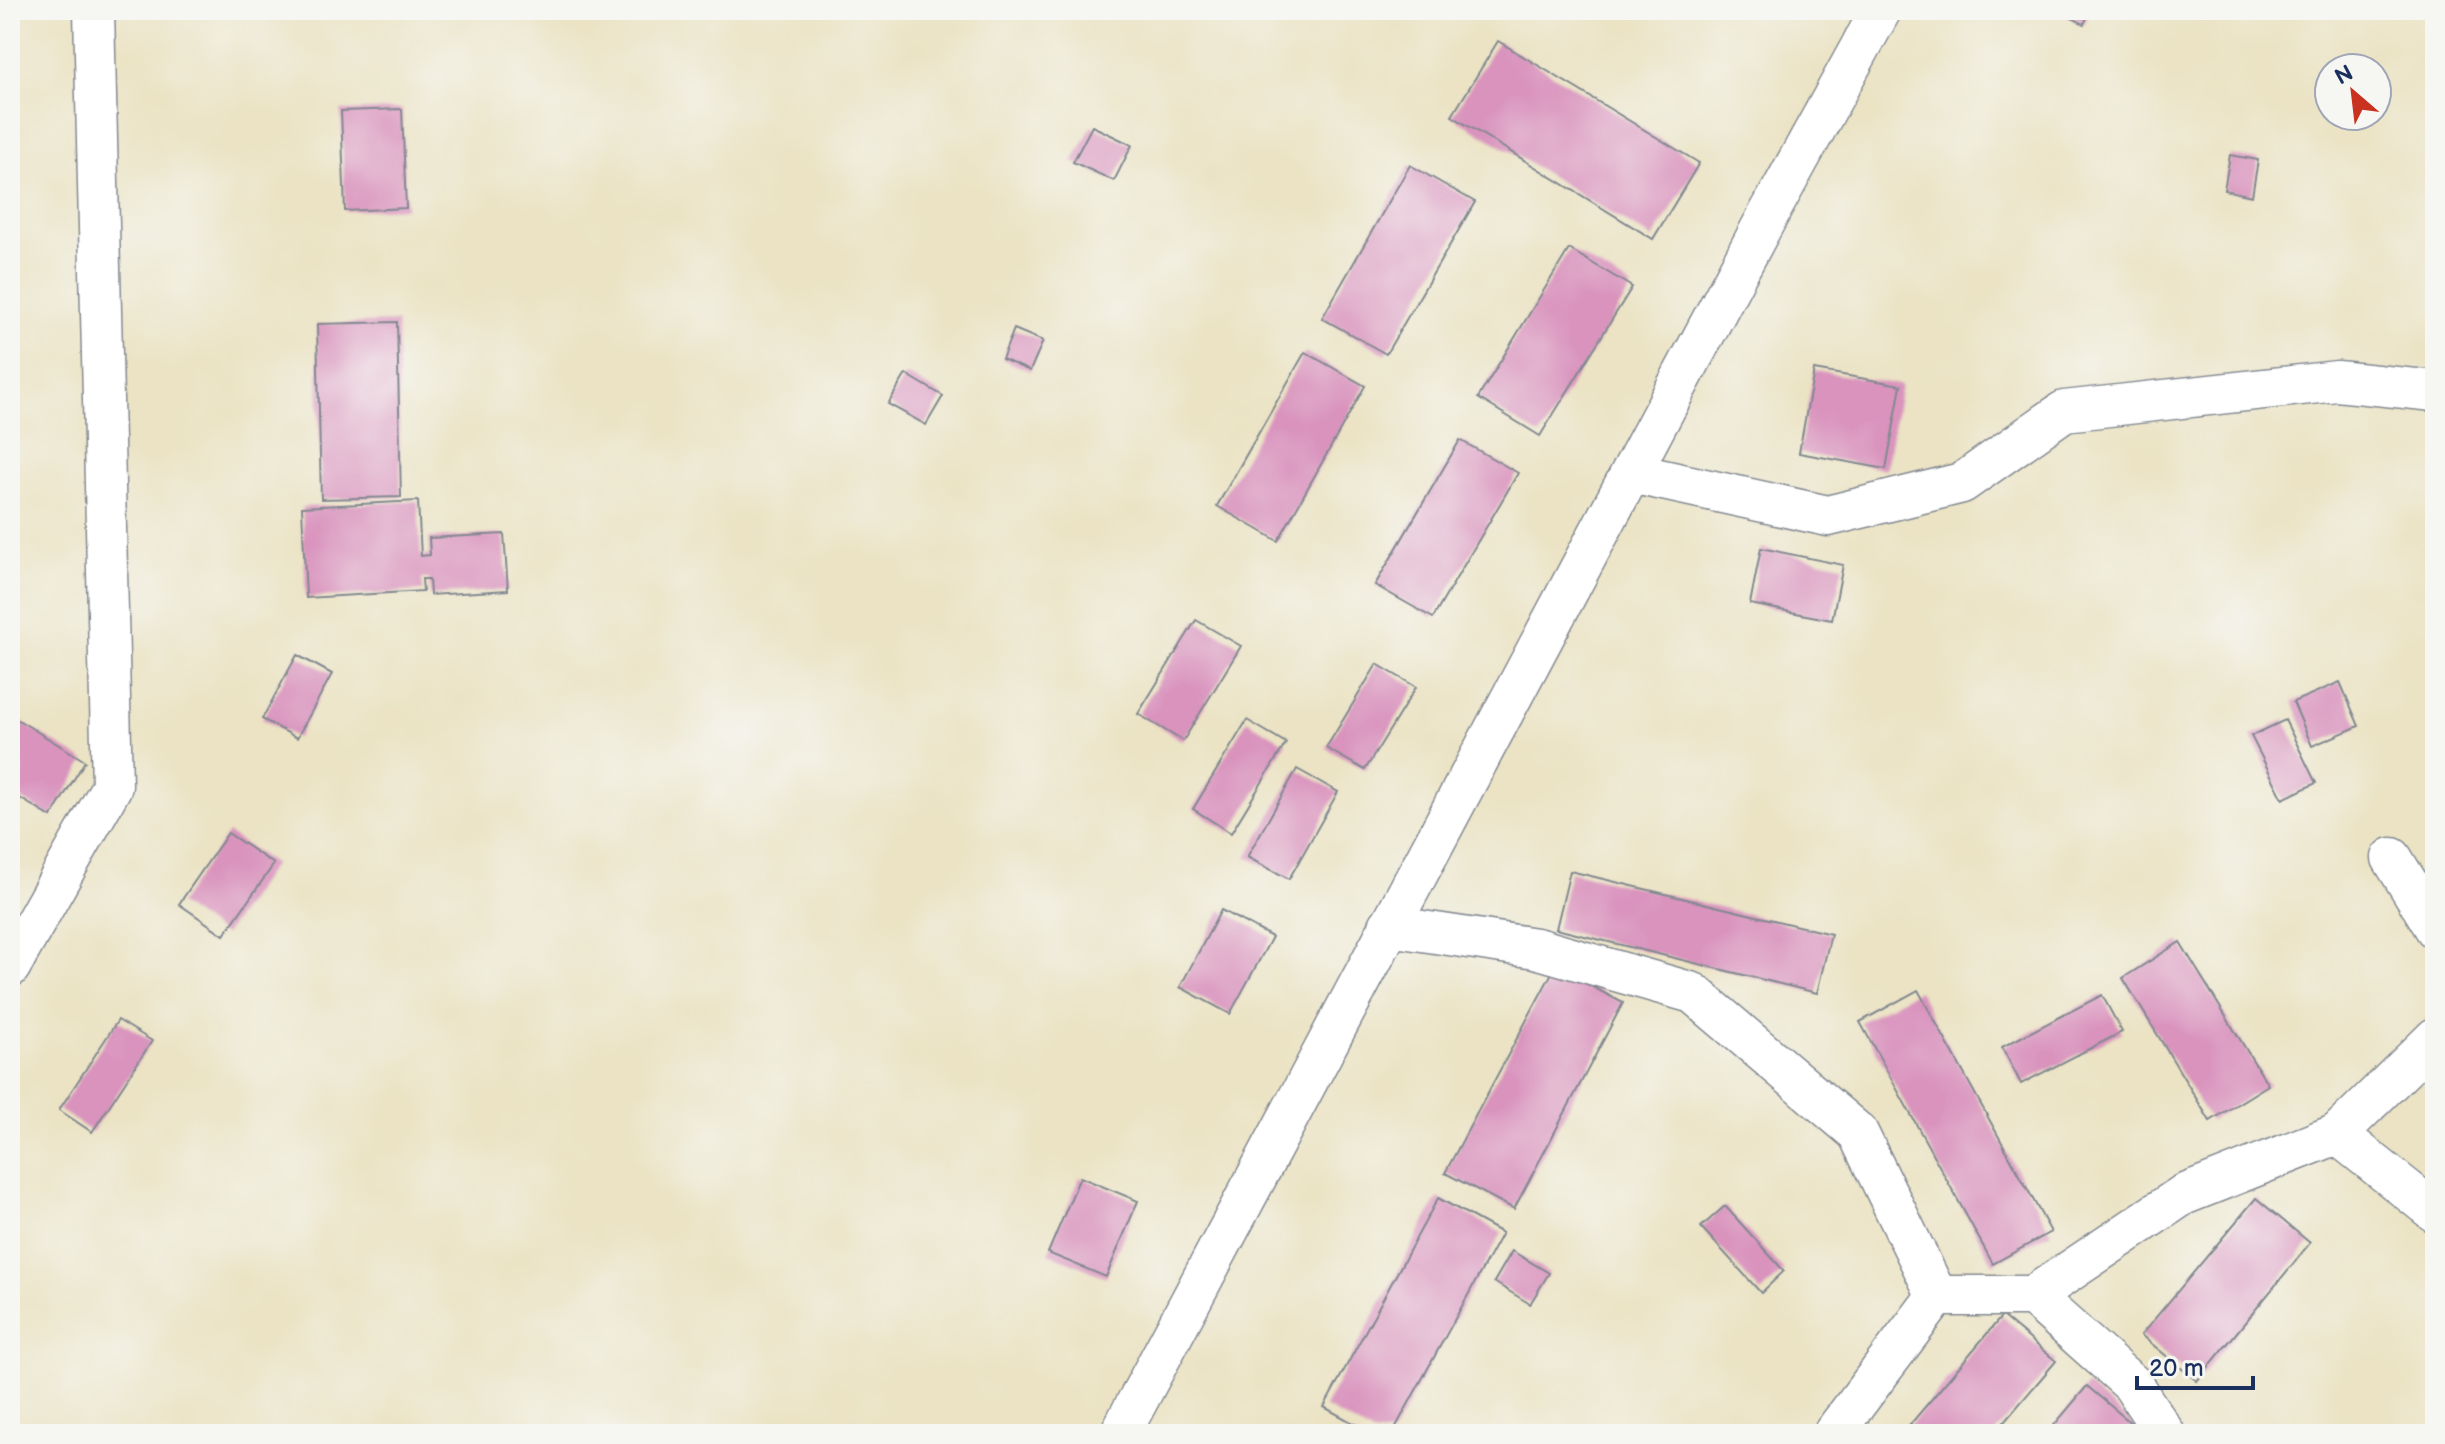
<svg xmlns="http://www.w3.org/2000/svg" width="2445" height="1444" viewBox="0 0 2445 1444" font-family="'Balsamiq Sans',sans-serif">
<rect width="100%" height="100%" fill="#f6f6f2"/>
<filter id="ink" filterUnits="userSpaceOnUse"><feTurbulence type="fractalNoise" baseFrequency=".0125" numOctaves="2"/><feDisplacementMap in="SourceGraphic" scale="16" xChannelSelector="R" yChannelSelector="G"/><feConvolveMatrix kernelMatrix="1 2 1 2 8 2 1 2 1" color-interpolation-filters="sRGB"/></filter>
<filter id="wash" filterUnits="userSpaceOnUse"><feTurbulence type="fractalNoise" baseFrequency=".006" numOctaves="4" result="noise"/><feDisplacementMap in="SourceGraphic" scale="32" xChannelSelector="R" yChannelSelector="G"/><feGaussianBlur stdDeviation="1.8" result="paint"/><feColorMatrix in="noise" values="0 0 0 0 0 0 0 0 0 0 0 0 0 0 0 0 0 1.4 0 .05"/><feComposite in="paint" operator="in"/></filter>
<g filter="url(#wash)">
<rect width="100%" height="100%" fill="#ebe3c4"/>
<g id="blocks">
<g fill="#d993bd">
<polygon points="2056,10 2091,10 2084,24"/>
<polygon points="1498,41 1699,163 1653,239 1452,116"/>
<polygon points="402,109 406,208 345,211 341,111"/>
<polygon points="1092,126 1132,145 1114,181 1073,162"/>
<polygon points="2230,155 2258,160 2252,196 2224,190"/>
<polygon points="1410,165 1475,202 1386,354 1322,318"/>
<polygon points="1569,249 1632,287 1540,436 1478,398"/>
<polygon points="397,322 401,497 321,499 317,324"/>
<polygon points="1014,329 1043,341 1030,371 1002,359"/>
<polygon points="1305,352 1365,386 1278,541 1217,506"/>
<polygon points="1814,370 1901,385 1886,469 1799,453"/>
<polygon points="906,374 943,396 926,425 888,404"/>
<polygon points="1460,440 1518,473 1433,618 1375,585"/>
<polygon points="418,501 421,556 430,555 429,538 504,534 508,590 430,595 429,579 422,579 423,591 306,598 302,507"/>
<polygon points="1761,548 1843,565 1832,620 1750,604"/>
<polygon points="1196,620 1241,646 1183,741 1138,714"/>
<polygon points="297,655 332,674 297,738 262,719"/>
<polygon points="1377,664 1416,687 1365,770 1326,748"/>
<polygon points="2340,682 2359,726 2312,746 2293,702"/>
<polygon points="10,715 85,761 51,817 10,792"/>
<polygon points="1247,720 1286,743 1231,833 1193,809"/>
<polygon points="2285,720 2316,783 2283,799 2251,736"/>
<polygon points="1297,769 1338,792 1289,879 1247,857"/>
<polygon points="228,833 274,864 224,935 179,904"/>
<polygon points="1570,871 1831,934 1817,993 1556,929"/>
<polygon points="1221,910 1272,937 1230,1014 1180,987"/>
<polygon points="2180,942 2268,1085 2210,1121 2123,978"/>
<polygon points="1555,967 1623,1003 1514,1209 1445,1173"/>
<polygon points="1918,990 2051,1232 1993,1264 1860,1022"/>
<polygon points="2102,995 2122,1032 2021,1084 2002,1047"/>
<polygon points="118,1020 152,1041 92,1132 59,1110"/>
<polygon points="1080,1177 1138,1201 1106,1277 1048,1253"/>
<polygon points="1438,1198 1502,1233 1392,1434 1373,1434 1324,1407"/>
<polygon points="2256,1198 2310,1243 2197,1381 2141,1335"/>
<polygon points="1725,1206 1784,1271 1761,1293 1701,1227"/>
<polygon points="1512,1251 1549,1273 1530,1304 1494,1282"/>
<polygon points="2002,1316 2056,1361 1994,1434 1902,1434"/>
<polygon points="2087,1386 2144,1434 2055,1434 2050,1430"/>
</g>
</g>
</g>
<g filter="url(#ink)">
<use href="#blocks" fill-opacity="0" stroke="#838991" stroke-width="2"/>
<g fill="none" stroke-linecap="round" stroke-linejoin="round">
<defs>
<g id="minor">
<polyline points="1631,473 1828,516 1962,483 2064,411 2337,381 2435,391"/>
<polyline points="2392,858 2435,928"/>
<polyline points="1389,926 1536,948 1693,993 1858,1133 1937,1296 1833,1434"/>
<polyline points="10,967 112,786 94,10"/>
<polyline points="2337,1134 2435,1038"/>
<polyline points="1937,1296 2033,1296 2132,1384 2165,1434"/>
<polyline points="2033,1296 2183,1195 2337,1134 2435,1212"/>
<polyline points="1120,1434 1761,228 1881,10"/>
</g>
</defs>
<use href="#minor" stroke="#838991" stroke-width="43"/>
<use href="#minor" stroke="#fff" stroke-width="40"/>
</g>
</g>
<rect width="2445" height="1444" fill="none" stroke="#f6f6f2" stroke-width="40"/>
<g transform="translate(2353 92) rotate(332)"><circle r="38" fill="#f6f6f2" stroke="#9ea6b7" stroke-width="2"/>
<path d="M0-6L14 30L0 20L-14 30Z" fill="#c8321e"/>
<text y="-12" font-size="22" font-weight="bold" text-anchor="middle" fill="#1b2f5e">N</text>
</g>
<path d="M2137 1376v12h116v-12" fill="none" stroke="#1b2f5e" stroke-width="4"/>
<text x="2149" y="1376" font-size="24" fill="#1b2f5e" stroke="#f6f6f2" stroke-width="6" paint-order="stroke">20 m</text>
</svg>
